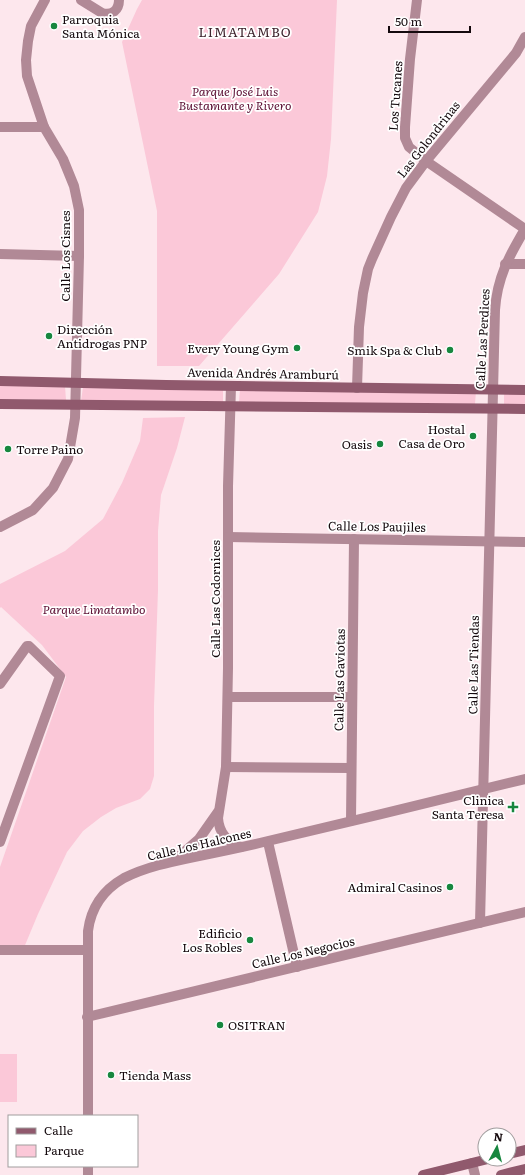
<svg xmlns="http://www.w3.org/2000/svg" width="525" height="1175" viewBox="0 0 525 1175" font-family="Literata,serif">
<rect width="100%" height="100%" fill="#fde7ed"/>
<g fill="#fbc8d8">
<polygon points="142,0 337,0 331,139 327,176 318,212 279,274 199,366 157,366 157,211 122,42 137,9"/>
<polygon points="0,385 65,386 66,400 0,399"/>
<polygon points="83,387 223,388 223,402 81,401"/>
<polygon points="240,388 476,391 475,404 239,403"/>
<rect x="504" y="394" width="21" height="12"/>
<polygon points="185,417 177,448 161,495 158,531 158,590 154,706 154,776 150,789 140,799 116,808 101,817 83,831 67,852 38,914 23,950 0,950 0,867 66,677 42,645 1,607 0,608 0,584 65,551 103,519 122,483 140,441 143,418"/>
<rect x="0" y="1054" width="17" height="48"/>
</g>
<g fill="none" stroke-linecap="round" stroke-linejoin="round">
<g stroke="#b18996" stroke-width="10">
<path d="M81,0L102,13C112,16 119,10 119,0"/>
<polyline points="417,0 410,59 405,127 405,138 409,147 426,161 525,229"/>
<polyline points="0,127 44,127"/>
<polyline points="0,254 79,256"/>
<polyline points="505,264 525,264"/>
<path d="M231,386L228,486V668L226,767L218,818C219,833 227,842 241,847"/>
<polyline points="357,388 359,327 363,293 368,269 372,259 391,217 406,188 426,161 516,53 525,37"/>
<polyline points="0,527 33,510 53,488 68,459 75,418 79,256 79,210 74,186 63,159 44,127 27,76 26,60 28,41 31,26 45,0"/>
<polyline points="228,537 525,542"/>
<polyline points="0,684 27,646 29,646 60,676 0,842"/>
<polyline points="228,697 352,697"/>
<polyline points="226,767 351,768"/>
<polyline points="351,821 354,539"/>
<polyline points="268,842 297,967"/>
<polyline points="176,859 199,839 218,812"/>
<path d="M480,923L495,310C497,278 509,256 525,229"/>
<polyline points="0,950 87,950"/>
<polyline points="87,1017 525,912"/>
<path d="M88,1116V931C91,907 103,890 124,878C146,867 170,862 194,857C219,852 243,847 268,841C354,821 439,800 525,779"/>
<polyline points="472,1163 475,1175"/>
<polyline points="88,1166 88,1175"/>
</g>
<g stroke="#90596d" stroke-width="10">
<polyline points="0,381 166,385 525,390"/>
<polyline points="0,404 525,409"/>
<polyline points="509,1154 525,1150"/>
<polyline points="423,1175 488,1159"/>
<polyline points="501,1175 525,1169"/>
</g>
</g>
<g fill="#17873f" stroke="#fff" stroke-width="1.5">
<circle cx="54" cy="26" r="4"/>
<circle cx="49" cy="336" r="4"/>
<circle cx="297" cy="348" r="4"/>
<circle cx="450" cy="350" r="4"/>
<circle cx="473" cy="436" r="4"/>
<circle cx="380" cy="444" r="4"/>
<circle cx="8" cy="449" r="4"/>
<path d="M511 801h4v4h4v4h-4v4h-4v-4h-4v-4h4z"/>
<circle cx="450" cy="887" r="4"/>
<circle cx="250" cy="940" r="4"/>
<circle cx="220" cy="1025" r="4"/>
<circle cx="111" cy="1075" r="4"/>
</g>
<g text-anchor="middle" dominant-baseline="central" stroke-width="3.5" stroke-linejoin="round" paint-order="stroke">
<g font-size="12" fill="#14090d" stroke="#fff" text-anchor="end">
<text x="62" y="19" text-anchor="start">Parroquia<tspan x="62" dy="14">Santa Mónica</tspan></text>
<text x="57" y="329" text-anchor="start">Dirección<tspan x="57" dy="14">Antidrogas PNP</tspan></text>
<text x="289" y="348">Every Young Gym</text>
<text x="442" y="350">Smik Spa &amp; Club</text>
<text x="465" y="429">Hostal<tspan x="465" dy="14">Casa de Oro</tspan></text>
<text x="372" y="444">Oasis</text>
<text x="16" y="449" text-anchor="start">Torre Paino</text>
<text x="504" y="800">Clinica<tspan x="504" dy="14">Santa Teresa</tspan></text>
<text x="442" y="887">Admiral Casinos</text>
<text x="242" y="933">Edificio<tspan x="242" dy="14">Los Robles</tspan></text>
<text x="228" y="1025" text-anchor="start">OSITRAN</text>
<text x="119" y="1075" text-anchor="start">Tienda Mass</text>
</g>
<g font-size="12" font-style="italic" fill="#5b0d32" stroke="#fff">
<text x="235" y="91">Parque José Luis<tspan x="235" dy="14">Bustamante y Rivero</tspan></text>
<text x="94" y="609">Parque Limatambo</text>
</g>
<g font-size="12" fill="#14090d" stroke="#fff">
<text transform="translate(395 96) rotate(-86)">Los Tucanes</text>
<text transform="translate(428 139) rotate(-52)">Las Golondrinas</text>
<text transform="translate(65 256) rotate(-90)">Calle Los Cisnes</text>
<text transform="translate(482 339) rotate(-87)">Calle Las Perdices</text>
<text transform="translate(263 373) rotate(1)">Avenida Andrés Aramburú</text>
<text transform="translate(377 526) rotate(1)">Calle Los Paujiles</text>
<text transform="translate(215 599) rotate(-90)">Calle Las Codornices</text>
<text transform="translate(473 665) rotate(-89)">Calle Las Tiendas</text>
<text transform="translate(339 680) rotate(-89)">Calle Las Gaviotas</text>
<text transform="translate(199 844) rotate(-13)">Calle Los Halcones</text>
<text transform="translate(303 952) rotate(-13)">Calle Los Negocios</text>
</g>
<g font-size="13" letter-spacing="1" fill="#40252f" stroke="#fff">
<text x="245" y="31">LIMATAMBO</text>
</g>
</g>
<rect x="8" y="1115" width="130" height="52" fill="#ffffff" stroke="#a19d9e"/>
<rect x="16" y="1128" width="20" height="6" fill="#90596d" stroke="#a19d9e"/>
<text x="44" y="1135" font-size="12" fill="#14090d">Calle</text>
<rect x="16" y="1145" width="20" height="12" fill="#fbc8d8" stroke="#a19d9e"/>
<text x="44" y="1155" font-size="12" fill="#14090d">Parque</text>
<g transform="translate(497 1147) rotate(7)"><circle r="19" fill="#ffffff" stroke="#a19d9e"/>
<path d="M0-3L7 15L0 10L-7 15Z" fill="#17873f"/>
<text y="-6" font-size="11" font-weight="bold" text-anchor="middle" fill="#14090d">N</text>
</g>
<path d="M389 26v6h81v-6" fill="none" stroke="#14090d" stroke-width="2"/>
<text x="395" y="26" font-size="12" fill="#14090d" stroke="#ffffff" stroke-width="3" paint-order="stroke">50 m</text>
</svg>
